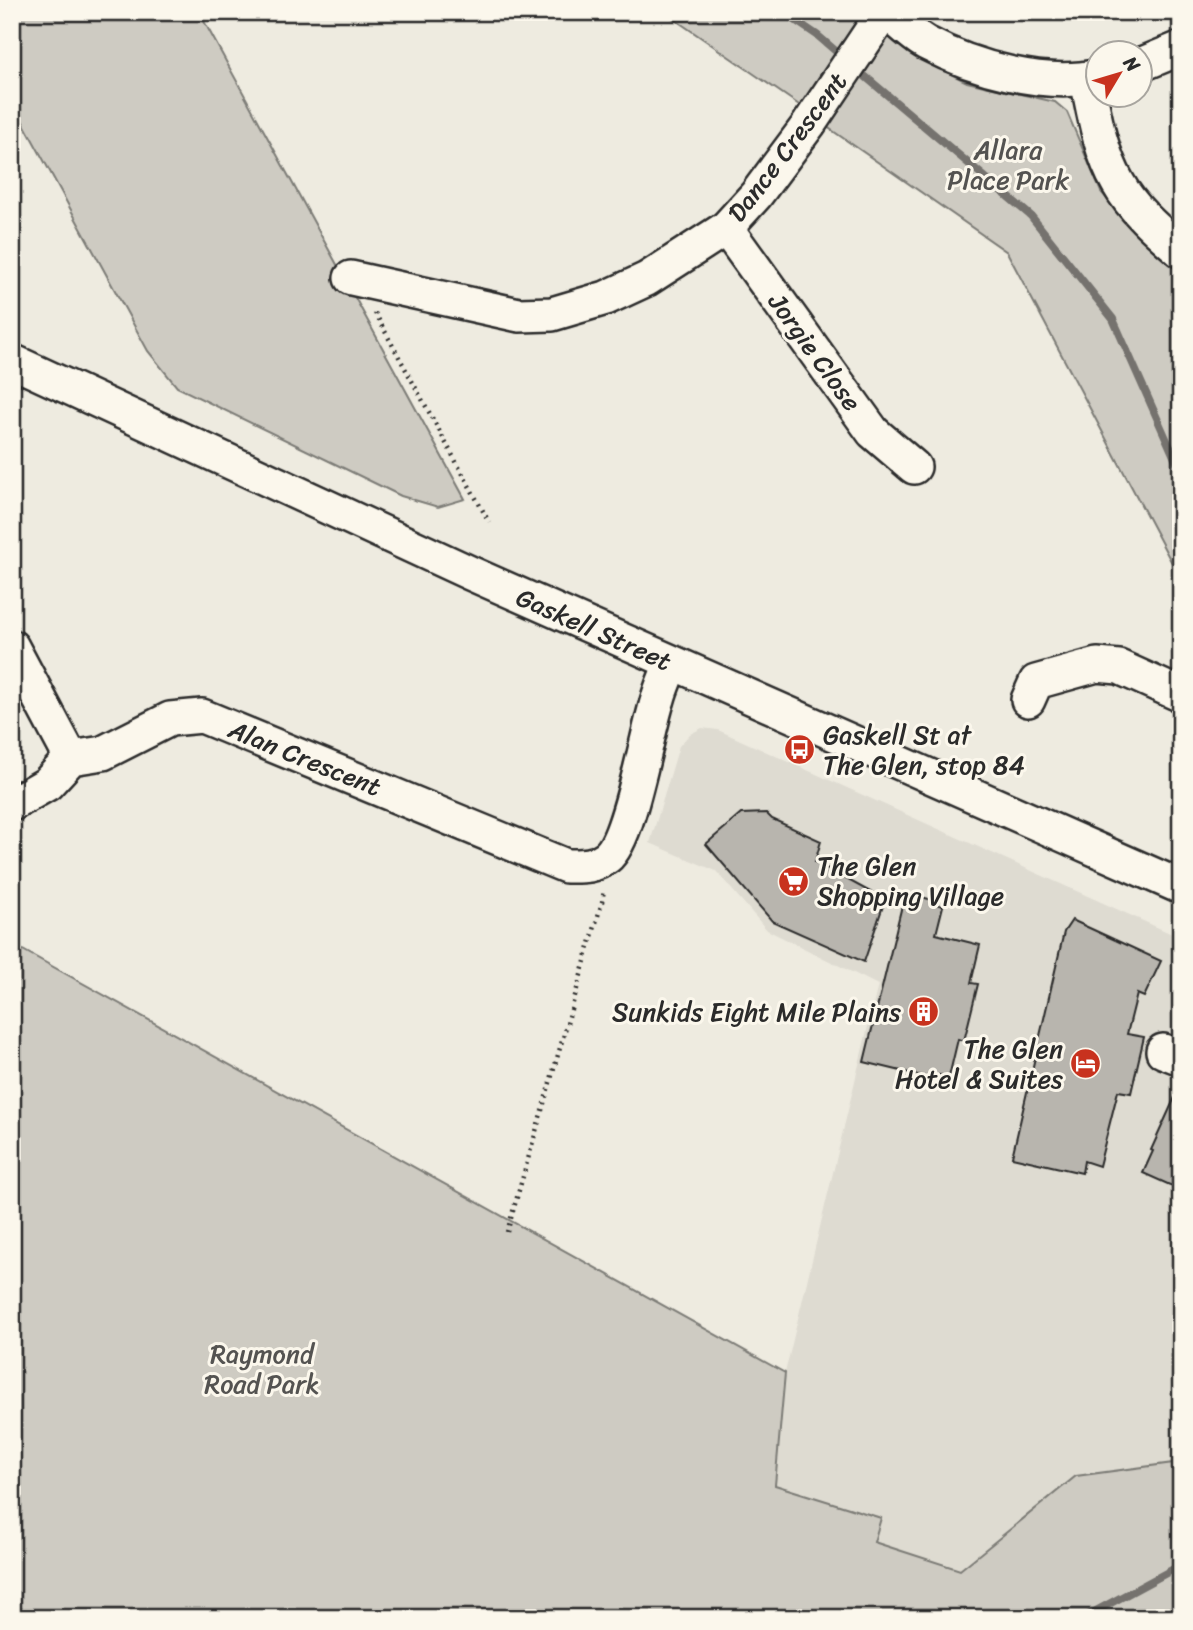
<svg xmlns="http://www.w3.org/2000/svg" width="1193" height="1630" viewBox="0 0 1193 1630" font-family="Sriracha,sans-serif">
<rect width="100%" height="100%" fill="#eeebe0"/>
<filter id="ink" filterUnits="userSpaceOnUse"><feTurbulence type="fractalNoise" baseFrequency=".0143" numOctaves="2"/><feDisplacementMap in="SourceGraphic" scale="14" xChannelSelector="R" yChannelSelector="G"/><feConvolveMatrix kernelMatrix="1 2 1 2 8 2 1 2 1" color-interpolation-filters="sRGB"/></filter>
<g filter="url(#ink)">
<polygon fill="#dedbd1" points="702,728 718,730 1181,938 1181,1462 1076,1476 960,1570 873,1542 880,1518 774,1485 785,1373 878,985 767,930 716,871 650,843 679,746 690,734"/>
<g fill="#cecbc2" stroke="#7c7b76" stroke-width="2">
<polygon points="12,12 199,12 465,499 438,507 401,496 177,387 148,351 12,102"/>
<polygon points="664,12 861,12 868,19 802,107"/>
<polygon points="882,28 908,53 967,82 1055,102 1067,112 1101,192 1128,223 1181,267 1181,580 1007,252 820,122"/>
<polygon points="12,944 785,1373 775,1485 881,1518 874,1542 960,1570 1076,1476 1181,1462 1181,1618 12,1618"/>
</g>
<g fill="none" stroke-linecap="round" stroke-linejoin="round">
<g stroke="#74726e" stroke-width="8">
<polyline points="783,12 817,35 845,59"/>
<polyline points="854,67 1031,216 1113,319 1181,472"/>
<polyline points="1083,1618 1181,1565"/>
</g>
</g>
<g fill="#b8b5ae" stroke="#2b2b2b" stroke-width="2">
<polygon points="766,813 772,819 821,841 815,862 885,900 864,962 772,921 706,844 741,814"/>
<polygon points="905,893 933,900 932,903 943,906 936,934 980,945 971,983 978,984 964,1041 958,1039 949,1077 939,1075 938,1080 864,1062"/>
<polygon points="1072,920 1161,961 1144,997 1137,994 1127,1034 1144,1037 1131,1093 1118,1091 1099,1166 1084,1161 1082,1173 1012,1157 1064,932"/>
<polygon points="1181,1084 1181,1190 1143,1173 1153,1151 1151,1150"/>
</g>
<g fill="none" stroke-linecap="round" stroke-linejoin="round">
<defs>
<g id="minor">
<path d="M887,12C899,22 912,35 926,43C973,68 1045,88 1098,76"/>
<polyline points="1140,65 1181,48"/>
<path d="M1087,79C1094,114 1100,152 1118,183C1133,210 1158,231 1181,251"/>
<polyline points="726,228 873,432 914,467"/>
<polyline points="351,278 519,315 552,314 606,298 647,279 726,228 756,195 809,124 884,12"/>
<polyline points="12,361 470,573 1181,887"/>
<polyline points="12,647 71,758"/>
<polyline points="1028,700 1036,682 1097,665 1119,667 1181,695"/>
<path d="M12,804L47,784L71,758L103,753L170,719L202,716L566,866C582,866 594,867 607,857C630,839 647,731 658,699C661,687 667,675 671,663"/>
<polyline points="1163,1051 1181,1058"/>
</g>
</defs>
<use href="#minor" stroke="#2b2b2b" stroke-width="38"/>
<g stroke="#2b2b2b" stroke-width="4.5" stroke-dasharray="2 5" stroke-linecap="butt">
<polyline points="12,280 18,291 14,302"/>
<polyline points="375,313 489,522"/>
<polyline points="507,1232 602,902 604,890"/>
</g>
<use href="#minor" stroke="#fbf7ec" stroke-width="33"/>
</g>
</g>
<defs>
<symbol id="bus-disc" viewBox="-11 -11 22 22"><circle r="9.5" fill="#c8321e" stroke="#fbf7ec"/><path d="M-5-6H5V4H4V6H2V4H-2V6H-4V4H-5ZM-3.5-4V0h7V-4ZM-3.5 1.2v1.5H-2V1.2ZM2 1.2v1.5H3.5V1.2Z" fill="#fff"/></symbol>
<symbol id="supermarket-disc" viewBox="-11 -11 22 22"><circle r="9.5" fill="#c8321e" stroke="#fbf7ec"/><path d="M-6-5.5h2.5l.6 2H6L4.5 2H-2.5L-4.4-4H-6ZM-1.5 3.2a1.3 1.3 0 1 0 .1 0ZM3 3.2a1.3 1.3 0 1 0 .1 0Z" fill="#fff"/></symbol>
<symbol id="building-disc" viewBox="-11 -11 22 22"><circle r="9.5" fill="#c8321e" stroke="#fbf7ec"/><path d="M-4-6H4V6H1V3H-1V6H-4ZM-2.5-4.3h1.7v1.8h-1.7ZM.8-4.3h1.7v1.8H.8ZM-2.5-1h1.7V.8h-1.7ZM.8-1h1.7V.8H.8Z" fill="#fff"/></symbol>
<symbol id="hotel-disc" viewBox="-11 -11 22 22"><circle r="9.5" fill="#c8321e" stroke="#fbf7ec"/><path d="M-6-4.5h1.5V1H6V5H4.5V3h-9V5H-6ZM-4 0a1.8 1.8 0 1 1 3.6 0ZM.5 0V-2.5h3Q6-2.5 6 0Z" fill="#fff"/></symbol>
</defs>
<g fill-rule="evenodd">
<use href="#bus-disc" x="782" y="732" width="35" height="35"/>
<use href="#supermarket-disc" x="776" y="864" width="35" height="35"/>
<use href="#building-disc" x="906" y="994" width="35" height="35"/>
<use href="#hotel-disc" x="1068" y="1046" width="35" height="35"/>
</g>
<g text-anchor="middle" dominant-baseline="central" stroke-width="6" stroke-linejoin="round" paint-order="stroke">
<g font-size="26" fill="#2b2b2b" stroke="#fbf7ec">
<text transform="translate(787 147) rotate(-53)">Dance Crescent</text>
<text transform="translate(815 352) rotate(54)">Jorgie Close</text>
<text transform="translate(594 629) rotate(24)">Gaskell Street</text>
<text transform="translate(305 758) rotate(22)">Alan Crescent</text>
</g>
<g font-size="26" fill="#545351" stroke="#fbf7ec">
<text x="1008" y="150">Allara<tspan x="1008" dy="30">Place Park</tspan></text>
<text x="262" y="1354">Raymond<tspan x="262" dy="30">Road Park</tspan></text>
</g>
<g font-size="26" fill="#2b2b2b" stroke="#fbf7ec" text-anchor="start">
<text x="823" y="735">Gaskell St at<tspan x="823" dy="30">The Glen, stop 84</tspan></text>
<text x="817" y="866">The Glen<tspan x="817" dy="30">Shopping Village</tspan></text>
<text x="901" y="1012" text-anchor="end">Sunkids Eight Mile Plains</text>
<text x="1063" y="1049" text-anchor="end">The Glen<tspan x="1063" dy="30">Hotel &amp; Suites</tspan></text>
</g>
</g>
<rect width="1193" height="1630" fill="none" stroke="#fbf7ec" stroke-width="42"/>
<rect x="21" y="21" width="1151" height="1588" fill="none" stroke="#2b2b2b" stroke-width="2.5" filter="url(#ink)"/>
<g transform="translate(1119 74) rotate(52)"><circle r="33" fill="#fbf7ec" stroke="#a8a59f" stroke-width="2"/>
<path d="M0-5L12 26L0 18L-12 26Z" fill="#c8321e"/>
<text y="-10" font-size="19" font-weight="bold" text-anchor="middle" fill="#2b2b2b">N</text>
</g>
</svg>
